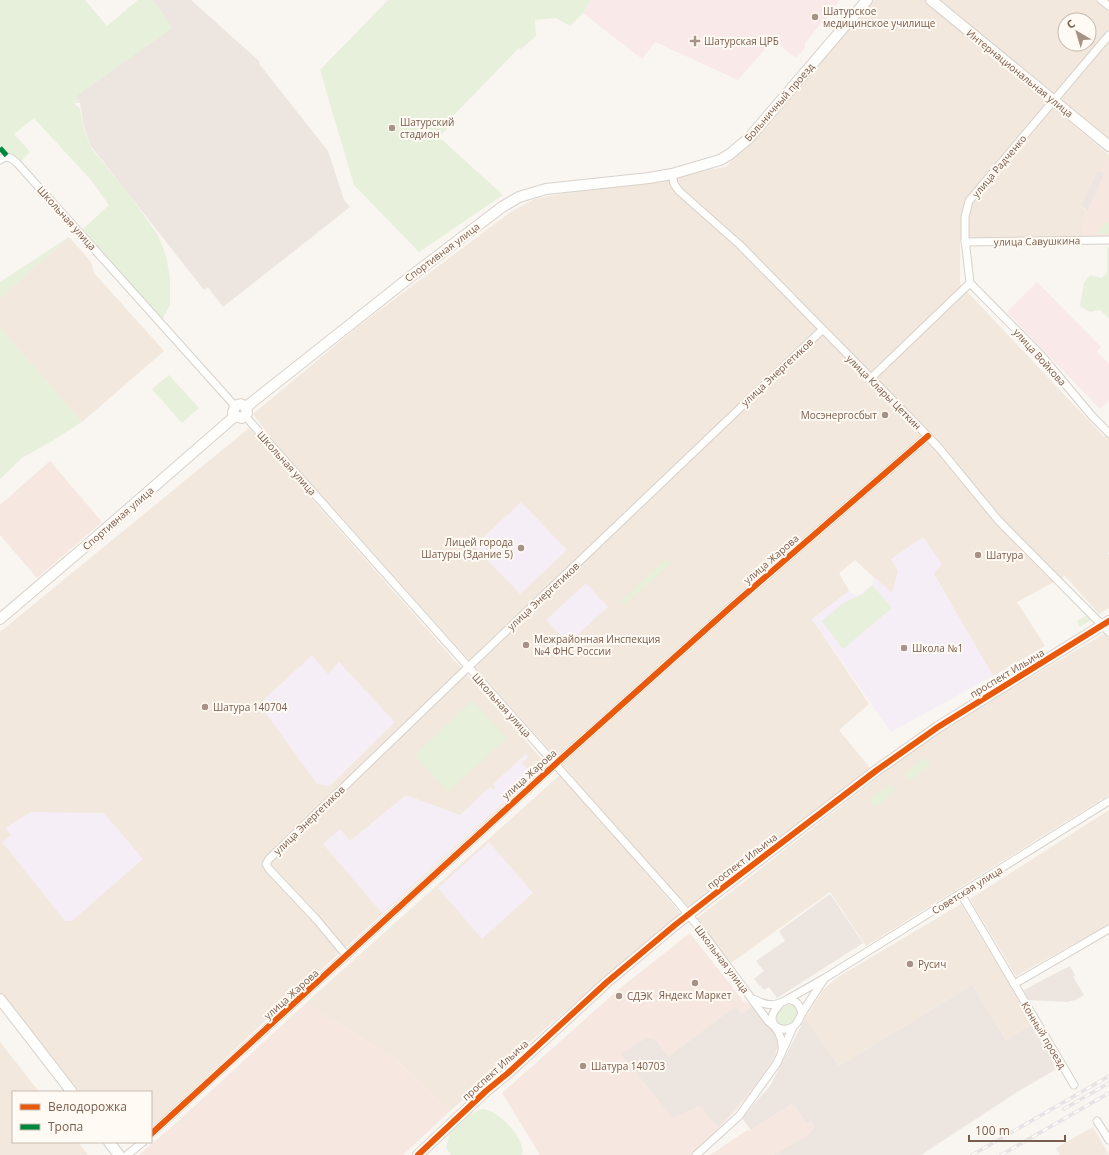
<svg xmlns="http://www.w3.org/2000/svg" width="1109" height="1155" viewBox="0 0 1109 1155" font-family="'Open Sans',sans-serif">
<rect width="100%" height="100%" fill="#f9f5f0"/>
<g fill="#f2e8de" fill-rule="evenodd">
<polygon points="871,0 924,0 1109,155 1109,158 1080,207 1086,210 1082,237 960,240 960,284 1104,437 1109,432 1109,552 1107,553 1109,555 1109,608 1099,614 1065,576 1017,602 1045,646 993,676 934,574 898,572 892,594 855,560 839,573 849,591 812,619 869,704 839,730 870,768 688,908 559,761 275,443 253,414 360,325 512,211 535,199 549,196 726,167"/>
<path d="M937,0H1095L1109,11V29L1053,95ZM1065,20H1089V44H1065Z"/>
<polygon points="1109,42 1109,142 1059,100"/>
<polygon points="69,237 91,262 94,273 164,351 82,422 0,328 0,298"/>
<polygon points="249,428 547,765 269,1017 151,1129 151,1092 80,1092 0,992 0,632"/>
<polygon points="1107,632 1109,634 1109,795 866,946 830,892 731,963 696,919 907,755 934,735"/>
<polygon points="561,774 681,914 607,975 450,1111 394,1058 306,1003"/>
<polygon points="1109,810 1109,924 1016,976 970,899"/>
<polygon points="961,904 1033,1024 1006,1040 972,985 839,1066 805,1018 824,989 838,977"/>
<polygon points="0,1042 39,1092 13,1092 13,1142 78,1142 88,1155 0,1155"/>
<polygon points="1093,1127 1109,1155 1060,1155 1056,1148"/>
</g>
<g fill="#f6e8e1">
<polygon points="1109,158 1109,236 1082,237 1086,210 1080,207 1097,170 1101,170"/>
<polygon points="50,461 102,522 37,578 0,535 0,505"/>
<polygon points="690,933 743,1001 753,1005 780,1041 774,1059 759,1083 734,1113 692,1155 540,1155 502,1093 619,989"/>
<polygon points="306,1003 394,1058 450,1111 403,1155 141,1155 140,1154 174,1125"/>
<polygon points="793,1103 806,1124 811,1120 815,1126 921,1155 710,1155 746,1131 751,1130"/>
</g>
<g fill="#ede5e0">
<polygon points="153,0 191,0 259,61 260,65 328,151 344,200 350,207 223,307 208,287 204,290 91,146 84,127 80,103 76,96 172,28"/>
<polygon points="1098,170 1104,173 1088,210 1081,206"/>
<polygon points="830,894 863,943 777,998 769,987 764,990 754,979 764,971 756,961 785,941 779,931"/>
<polygon points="1070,966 1075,975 1073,977 1084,995 1075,1000 1067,1002 1028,1000 1023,991 1044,979"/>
<polygon points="972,985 1006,1040 1033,1024 1058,1068 1014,1094 921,1155 774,1155 809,1135 815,1127 811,1121 806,1124 793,1103 751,1130 742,1118 770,1086 805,1018 839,1066"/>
<polygon points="753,1006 779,1041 772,1060 757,1083 719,1127 711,1120 703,1108 698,1106 673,1118 621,1054 646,1038 656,1040 668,1057 735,1007 742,1014"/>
</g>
<g fill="#f6eef6">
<polygon points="521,502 567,550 520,594 474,546"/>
<polygon points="923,537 942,564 934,574 993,676 891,732 812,619 849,591 855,595 858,595 872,585 874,577 892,593 898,572 891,559"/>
<polygon points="586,583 608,607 568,643 546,620"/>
<polygon points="312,655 328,674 339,662 395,722 330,786 317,784 259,704"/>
<polygon points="526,754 528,757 522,763 534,775 382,913 323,844 340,829 350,841 406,795 460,815 490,787 493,790 496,787 493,784"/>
<polygon points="31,812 104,813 143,859 72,921 65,921 2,842 11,835 5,828"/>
<polygon points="489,842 533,893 482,939 438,888"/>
</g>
<g fill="#fae9e9">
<polygon points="591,0 840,0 805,43 805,48 796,58 773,40 738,80 655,42 642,59 583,13"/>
<polygon points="1037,282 1101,347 1097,352 1109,364 1109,400 1100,409 1007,312"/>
</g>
<g fill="#e7f0db">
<polygon points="0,0 85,0 107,26 138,0 153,0 172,28 77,96 80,103 74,103 80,109 84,129 92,149 128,193 158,235 166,256 170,278 170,305 161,322 80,232 109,205 91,180 34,118 14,134 30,152 18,164 8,157 0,148"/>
<polygon points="388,0 591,0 583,13 570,26 556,18 535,20 536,36 521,49 519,48 452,117 455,120 439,137 503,195 419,252 354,185 320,70"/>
<polygon points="1107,222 1109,223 1109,234 1096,234"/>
<polygon points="69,237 0,298 0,282"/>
<polygon points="1107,247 1109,247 1109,318 1100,310 1090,312 1080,306 1084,283 1090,275 1102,278 1107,272"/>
<polygon points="0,328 82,422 52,441 22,458 0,479"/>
<polygon points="169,375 199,408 182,423 152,389"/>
<polygon points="666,559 671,563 625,605 621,601"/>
<polygon points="872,585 892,608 843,649 822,621 842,604 863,594"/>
<polygon points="1087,615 1091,620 1080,627 1077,621"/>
<polygon points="472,701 507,738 448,792 414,755"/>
<polygon points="924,758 930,765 909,781 904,774"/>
<polygon points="890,784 895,791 875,807 869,800"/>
<path d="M793,1004L798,1008V1012L791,1025C781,1028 774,1022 776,1012L787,1005Z"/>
<path d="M483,1109C500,1111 522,1136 523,1153L521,1155H451L446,1148L450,1133L472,1113Z"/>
</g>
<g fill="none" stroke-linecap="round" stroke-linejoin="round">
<defs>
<g id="street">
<polyline points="1101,0 1109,6"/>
<path d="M0,160C7,154 13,159 18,164L235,406"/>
<polyline points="672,174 674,184 679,191 740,245 919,427 939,448 998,520 1109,632"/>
<polyline points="965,242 1109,240"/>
<polyline points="970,283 1041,355 1092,416 1109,433"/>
<polyline points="870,379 970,283 965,239 965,217 969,201 1109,35"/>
<path d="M245,416L678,902L697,925L768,1021C778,1028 783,1039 782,1051"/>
<polyline points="961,894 1074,1085"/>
<polyline points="347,956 316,919 269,869 266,864 269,859 460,675 822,330"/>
<polyline points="1014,984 1109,929"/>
<path d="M753,999C767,1006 775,1007 788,999C797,1001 799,1004 802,1013C800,1017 798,1023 794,1026C786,1032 772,1029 772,1018C772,1012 777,1008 780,1004"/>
<polyline points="788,999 825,978 1109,801"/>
<polyline points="802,1013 824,979"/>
<polyline points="1097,1121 1109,1140"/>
<polyline points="151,1134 561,759 733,605 928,436"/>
<polyline points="127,1155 143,1142"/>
<polyline points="696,1155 739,1116 777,1063 793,1027"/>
</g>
<g id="secondary">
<polyline points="931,0 1109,146"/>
<polyline points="246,407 414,274 502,207 519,197 546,189 649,178 672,174 720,160 730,154 749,138 867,0"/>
<path d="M235,416L233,413L235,406C240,403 242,404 246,407"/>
<polyline points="235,416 242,418 247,413 246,407"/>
<polyline points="0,619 87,545 235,416"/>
<polyline points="0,999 72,1092"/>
<polyline points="109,1142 119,1155"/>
<polyline points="418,1155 486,1091 508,1073 607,982 675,925 712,896 877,770 938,727 1109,621"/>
</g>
</defs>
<use href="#street" stroke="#d7d1cb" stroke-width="9"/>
<use href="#secondary" stroke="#d9d2cb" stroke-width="12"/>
<use href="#street" stroke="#fefefd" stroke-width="7"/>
<use href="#secondary" stroke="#fefefd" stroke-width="10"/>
<defs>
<g id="rail">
<polyline points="1064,1109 1109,1083"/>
<polyline points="972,1155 1109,1076"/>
<polyline points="1001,1155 1109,1093"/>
</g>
</defs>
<use href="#rail" stroke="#e6e3e7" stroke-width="3.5"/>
<use href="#rail" stroke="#fffaf3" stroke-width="2" stroke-dasharray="6" stroke-linecap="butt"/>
<polyline stroke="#00873e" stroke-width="5" stroke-dasharray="10 5" stroke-linecap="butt" points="0,148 8,157"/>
<defs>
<g id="cycleway">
<polyline points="151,1134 561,759 733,605 928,436"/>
<polyline points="418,1155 486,1091 508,1073 607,982 675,925 712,896 877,770 938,727 1109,621"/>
</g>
</defs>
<use href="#cycleway" stroke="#fffaf3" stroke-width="8"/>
<use href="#cycleway" stroke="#e8590c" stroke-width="6"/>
</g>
<g fill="#a69286" stroke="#fffaf3" stroke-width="1.5">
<circle cx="815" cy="17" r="4"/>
<path d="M693 35h4v4h4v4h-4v4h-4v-4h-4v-4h4z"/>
<circle cx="392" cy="128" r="4"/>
<circle cx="885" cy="415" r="4"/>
<circle cx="521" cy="548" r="4"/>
<circle cx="978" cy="555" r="4"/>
<circle cx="526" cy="645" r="4"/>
<circle cx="904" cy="648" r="4"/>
<circle cx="205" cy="707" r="4"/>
<circle cx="910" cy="964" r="4"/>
<circle cx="695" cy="983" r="4"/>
<circle cx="619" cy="996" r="4"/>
<circle cx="583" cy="1066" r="4"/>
</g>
<g text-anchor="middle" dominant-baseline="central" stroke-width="4" stroke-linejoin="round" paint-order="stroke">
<g font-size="10" fill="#7a5c4d" stroke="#fffaf3" text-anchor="start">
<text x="823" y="11">Шатурское<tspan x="823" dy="12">медицинское училище</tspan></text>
<text x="704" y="41">Шатурская ЦРБ</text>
<text x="400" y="122">Шатурский<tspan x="400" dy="12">стадион</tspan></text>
<text x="877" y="415" text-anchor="end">Мосэнергосбыт</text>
<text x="513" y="542" text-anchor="end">Лицей города<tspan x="513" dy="12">Шатуры (Здание 5)</tspan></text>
<text x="986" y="555">Шатура</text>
<text x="534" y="639">Межрайонная Инспекция<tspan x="534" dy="12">№4 ФНС России</tspan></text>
<text x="912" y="648">Школа №1</text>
<text x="213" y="707">Шатура 140704</text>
<text x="918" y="964">Русич</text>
<text x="695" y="995" text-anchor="middle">Яндекс Маркет</text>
<text x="627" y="996">СДЭК</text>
<text x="591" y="1066">Шатура 140703</text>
</g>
<g font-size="10" fill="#7a5c4d" stroke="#fffaf3">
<text transform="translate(1020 73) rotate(39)">Интернациональная улица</text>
<text transform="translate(779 102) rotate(-49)">Больничный проезд</text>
<text transform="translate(999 166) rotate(-50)">улица Радченко</text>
<text transform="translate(67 218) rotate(48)">Школьная улица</text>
<text transform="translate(1037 241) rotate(-1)">улица Савушкина</text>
<text transform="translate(442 252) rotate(-37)">Спортивная улица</text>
<text transform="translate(1040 357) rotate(48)">улица Войкова</text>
<text transform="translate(777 372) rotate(-43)">улица Энергетиков</text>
<text transform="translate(884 392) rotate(45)">улица Клары Цеткин</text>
<text transform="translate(287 463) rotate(48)">Школьная улица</text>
<text transform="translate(118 518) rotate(-41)">Спортивная улица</text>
<text transform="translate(771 559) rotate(-41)">улица Жарова</text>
<text transform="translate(543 596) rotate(-43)">улица Энергетиков</text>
<text transform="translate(1007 673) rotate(-31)">проспект Ильича</text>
<text transform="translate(502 705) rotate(48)">Школьная улица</text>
<text transform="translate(529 774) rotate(-42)">улица Жарова</text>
<text transform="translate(309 820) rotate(-44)">улица Энергетиков</text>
<text transform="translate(742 861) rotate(-37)">проспект Ильича</text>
<text transform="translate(967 890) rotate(-32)">Советская улица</text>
<text transform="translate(722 959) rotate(53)">Школьная улица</text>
<text transform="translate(291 994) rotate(-42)">улица Жарова</text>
<text transform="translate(1044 1035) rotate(59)">Конный проезд</text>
<text transform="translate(495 1070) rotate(-42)">проспект Ильича</text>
</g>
</g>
<rect x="12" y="1091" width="140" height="52" fill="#fffaf3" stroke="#cabbb1"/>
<rect x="20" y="1104" width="20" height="6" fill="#e8590c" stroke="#cabbb1"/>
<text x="48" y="1111" font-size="12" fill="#7a5c4d">Велодорожка</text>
<rect x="20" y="1124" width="20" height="6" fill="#00873e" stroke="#cabbb1"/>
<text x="48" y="1131" font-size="12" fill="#7a5c4d">Тропа</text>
<g transform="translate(1077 32) rotate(322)"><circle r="19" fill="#fffaf3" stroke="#cabbb1"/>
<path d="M0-3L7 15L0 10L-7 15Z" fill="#a69286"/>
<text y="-6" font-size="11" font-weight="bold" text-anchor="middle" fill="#7a5c4d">С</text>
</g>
<path d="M969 1135v6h96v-6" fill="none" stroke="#7a5c4d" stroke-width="2"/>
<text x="975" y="1135" font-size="12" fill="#7a5c4d" stroke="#fffaf3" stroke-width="3" paint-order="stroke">100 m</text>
</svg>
